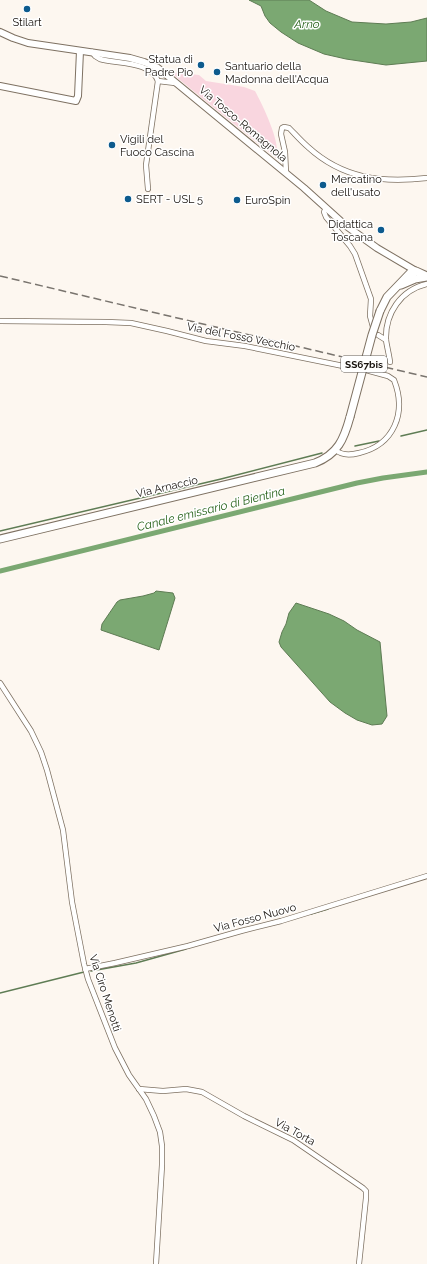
<svg xmlns="http://www.w3.org/2000/svg" width="427" height="1264" viewBox="0 0 427 1264" font-family="Raleway,sans-serif">
<rect width="100%" height="100%" fill="#fdf7f0"/>
<path fill="#f9d6df" d="M170,72L199,75L206,81L244,87L255,91C262,104 282,144 276,158Z"/>
<g fill="#7ba872" stroke="#5e7c54">
<polygon points="249,0 309,0 326,11 352,22 386,24 411,22 427,18 427,61 386,65 346,59 324,54 298,43 281,32 270,23 265,16 261,6"/>
<polygon points="156,591 173,593 175,598 159,650 101,630 102,624 117,602 120,600 143,596 154,593"/>
<polygon points="296,603 329,614 344,621 357,630 380,642 387,716 382,724 372,725 357,720 345,713 330,702 281,647 279,642 282,632 286,624 289,613"/>
</g>
<g fill="none" stroke-linecap="round" stroke-linejoin="round">
<g stroke="#5e7c54" stroke-width="1.5">
<polyline points="401,436 427,430"/>
<polyline points="355,446 379,441"/>
<polyline points="0,531 221,479 322,453"/>
<polyline points="311,914 328,909"/>
<polyline points="91,971 136,963 186,949"/>
<polyline points="0,993 84,972"/>
</g>
<polyline stroke="#7ba872" stroke-width="5" points="0,571 357,483 383,478 427,472"/>
<defs>
<g id="street">
<path d="M92,52L95,56L100,59C117,64 151,61 158,81L175,83"/>
<path d="M286,173L285,152L281,134L282,128L284,127L289,128C295,134 301,141 308,147C343,179 382,183 427,178"/>
<polyline points="148,189 146,165 158,81"/>
<polyline points="326,208 324,212 326,217 350,246 355,254 371,299 370,316 373,327"/>
<polyline points="0,321 106,322 131,323 167,331 206,341 245,346 358,369"/>
<polyline points="378,335 386,340"/>
<path d="M390,362C389,354 387,347 386,340C385,313 401,290 427,284"/>
<path d="M336,450C342,456 351,455 359,453C394,445 407,413 394,380L388,376L366,370"/>
<polyline points="0,683 31,731 41,752 47,770 63,830 72,902 84,964 88,979 115,1048 129,1075 146,1099 154,1116 160,1132 162,1146 162,1165 156,1264"/>
<polyline points="85,969 115,963 188,946 241,931 281,921 427,876"/>
<polyline points="139,1089 163,1091 186,1089 202,1092 244,1116 293,1140 363,1188 366,1191 366,1198 359,1264"/>
</g>
<g id="secondary">
<polyline points="0,32 13,38 28,43 130,58 144,62 158,68 304,188 345,225 377,248 416,271 412,277 407,282"/>
<polyline points="0,86 76,101 78,96 80,51"/>
</g>
<g id="primary">
<polyline points="401,285 415,279 427,277"/>
<polyline points="380,311 387,297 411,272 416,271 427,276"/>
<path d="M0,539L315,463C338,454 344,439 350,417"/>
</g>
</defs>
<use href="#street" stroke="#7e7162" stroke-width="6"/>
<use href="#secondary" stroke="#7e7162" stroke-width="8"/>
<use href="#primary" stroke="#7e7162" stroke-width="9"/>
<use href="#street" stroke="#fff" stroke-width="4.5"/>
<use href="#secondary" stroke="#fff" stroke-width="6"/>
<use href="#primary" stroke="#fff" stroke-width="7"/>
<polyline stroke="#79746e" stroke-width="1.5" stroke-dasharray="8 4" stroke-linecap="butt" points="0,276 427,377"/>
<defs>
<polyline id="primary-bridge" points="350,417 372,335 380,311"/>
</defs>
<use href="#primary-bridge" stroke="#7e7162" stroke-width="9" stroke-linecap="butt"/>
<use href="#primary-bridge" stroke="#fff" stroke-width="7"/>
</g>
<g fill="#0d5b8e" stroke="#fff" stroke-width="1.5">
<circle cx="27" cy="9" r="4"/>
<circle cx="201" cy="65" r="4"/>
<circle cx="217" cy="72" r="4"/>
<circle cx="112" cy="145" r="4"/>
<circle cx="323" cy="185" r="4"/>
<circle cx="128" cy="199" r="4"/>
<circle cx="237" cy="200" r="4"/>
<circle cx="381" cy="230" r="4"/>
</g>
<g text-anchor="middle" dominant-baseline="central" stroke-width="3" stroke-linejoin="round" paint-order="stroke">
<rect fill="#fff" stroke="#5e5a57" stroke-width="1" x="341" y="356" width="46" height="16" rx="3"/>
<g font-size="10" font-weight="bold" fill="#19140f">
<text x="364" y="364">SS67bis</text>
</g>
<g font-size="11" fill="#19140f" stroke="#fff" text-anchor="start">
<text x="27" y="22" text-anchor="middle">Stilart</text>
<text x="193" y="59" text-anchor="end">Statua di<tspan x="193" dy="13">Padre Pio</tspan></text>
<text x="225" y="66">Santuario della<tspan x="225" dy="13">Madonna dell'Acqua</tspan></text>
<text x="120" y="139">Vigili del<tspan x="120" dy="13">Fuoco Cascina</tspan></text>
<text x="331" y="179">Mercatino<tspan x="331" dy="13">dell'usato</tspan></text>
<text x="136" y="199">SERT - USL 5</text>
<text x="245" y="200">EuroSpin</text>
<text x="373" y="224" text-anchor="end">Didattica<tspan x="373" dy="13">Toscana</tspan></text>
</g>
<g font-size="11" fill="#19140f" stroke="#fff">
<text transform="translate(243 124) rotate(40)">Via Tosco-Romagnola</text>
<text transform="translate(241 337) rotate(11)">Via del Fosso Vecchio</text>
<text transform="translate(167 487) rotate(-13)">Via Arnaccio</text>
<text transform="translate(255 918) rotate(-15)">Via Fosso Nuovo</text>
<text transform="translate(105 993) rotate(72)">Via Ciro Menotti</text>
<text transform="translate(295 1132) rotate(29)">Via Torta</text>
</g>
<g font-size="12" font-style="italic" fill="#28631b" stroke="#fff">
<text x="307" y="24">Arno</text>
<text transform="translate(211 509) rotate(-14)">Canale emissario di Bientina</text>
</g>
</g>
</svg>
